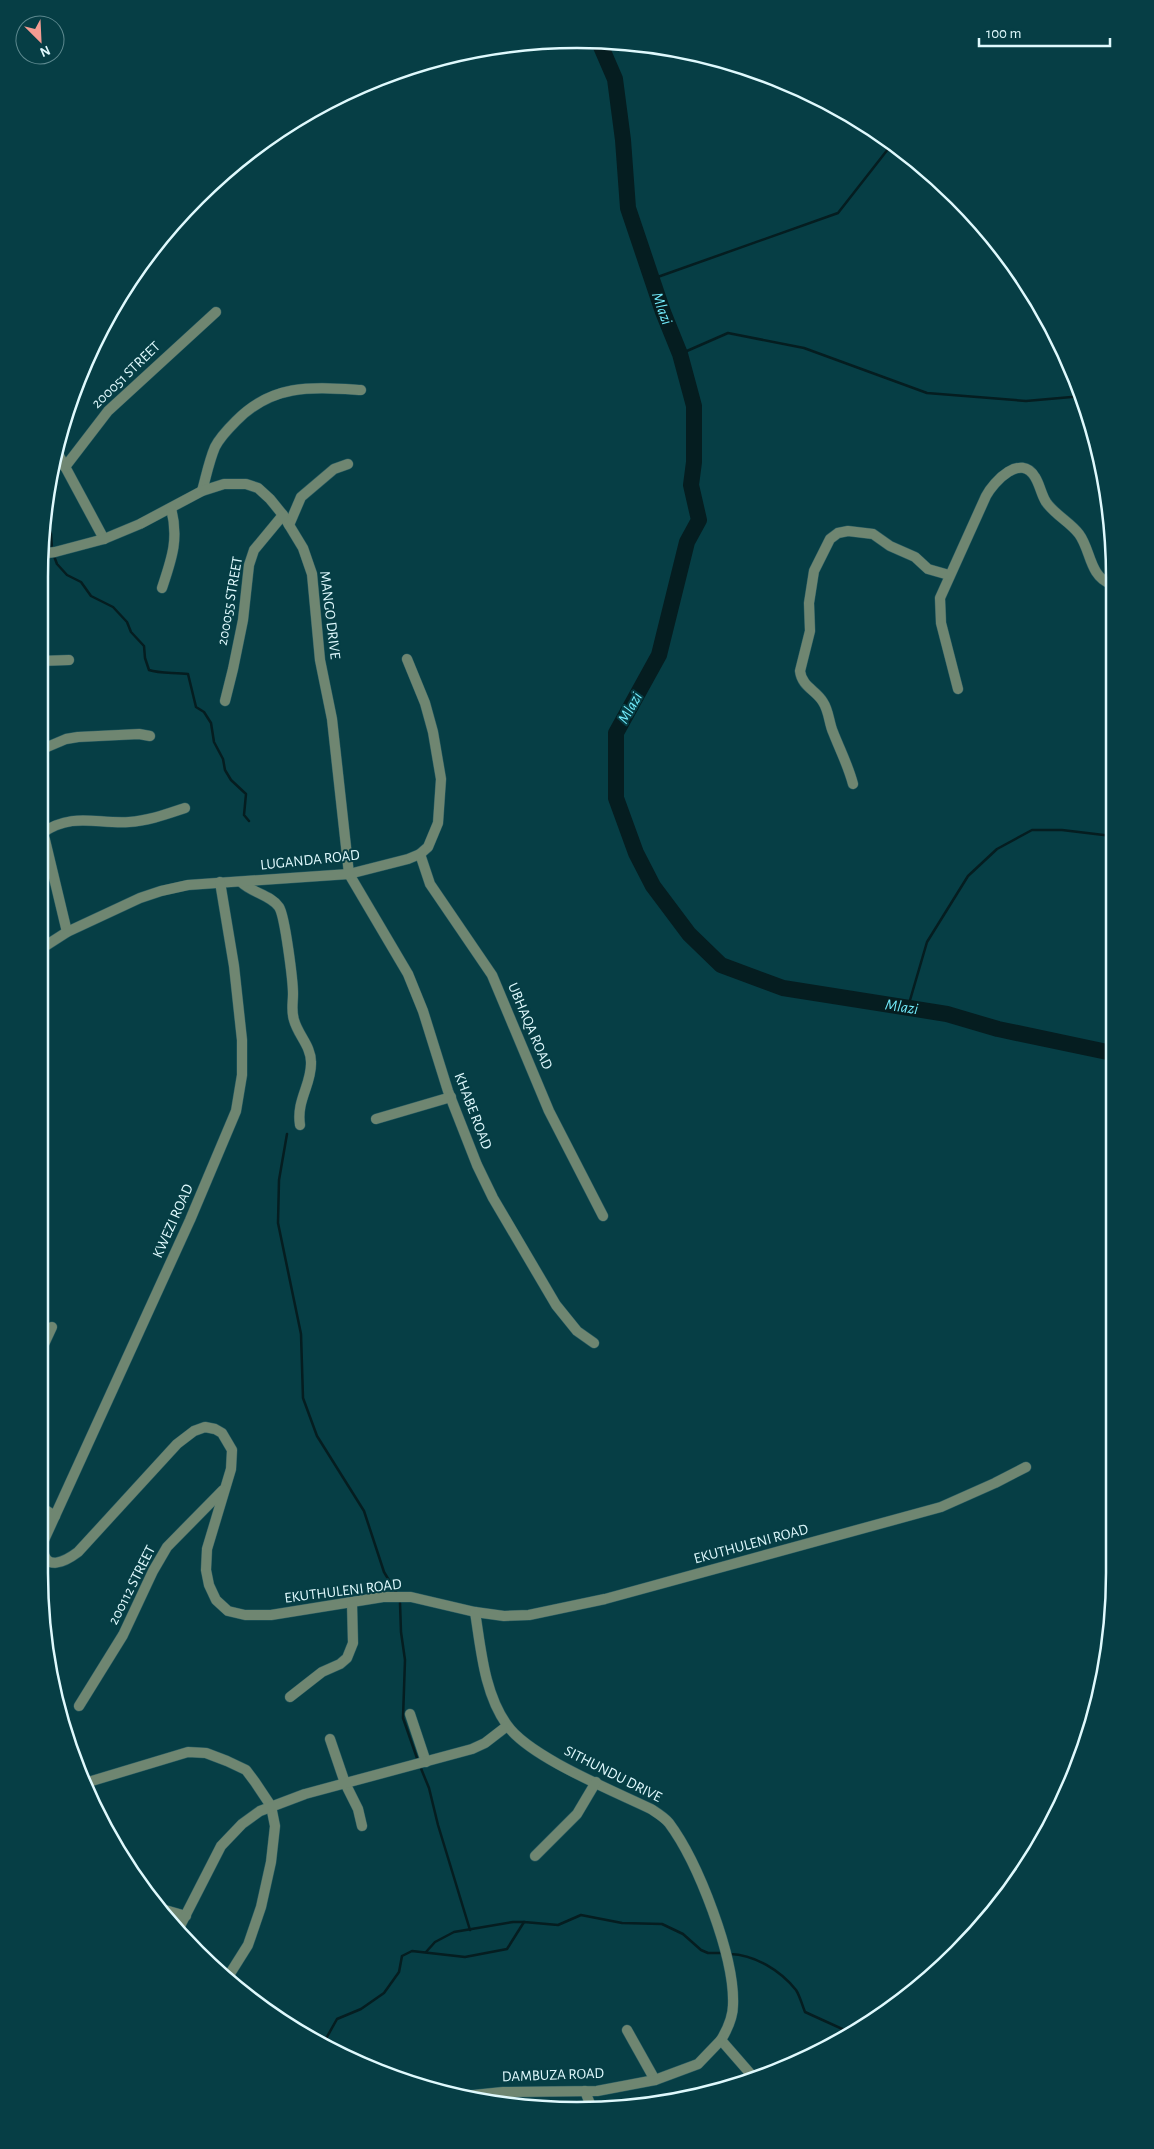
<svg xmlns="http://www.w3.org/2000/svg" width="1154" height="2149" viewBox="0 0 1154 2149" font-family="'Alegreya Sans',sans-serif">
<rect width="100%" height="100%" fill="#063e45"/>
<g fill="none" stroke-linecap="round" stroke-linejoin="round">
<g stroke="#051d20" stroke-width="2.5">
<polyline points="652,279 838,213 892,144"/>
<polyline points="680,354 728,333 804,348 927,393 1026,401 1083,396"/>
<polyline points="44,517 51,534 52,548"/>
<path d="M54,556L57,564L67,575L81,582L91,596L113,607L127,622L131,632L144,646L145,658L149,670C160,674 175,672 188,674L196,707L204,712L211,723L214,742L223,759L225,770L231,780L246,794L244,815L249,821"/>
<polyline points="908,1007 927,942 968,876 997,849 1032,830 1062,830 1112,836"/>
<polyline points="287,1134 279,1180 278,1223 301,1334 303,1398 317,1436 364,1511 384,1572 396,1592"/>
<polyline points="400,1603 401,1632 405,1660 403,1718 418,1761"/>
<polyline points="420,1766 429,1788 438,1825 470,1930"/>
<polyline points="426,1952 435,1942 454,1932 513,1922 524,1922"/>
<path d="M730,1954C755,1955 780,1970 796,1990C800,1996 802,2005 805,2012L851,2033"/>
<polyline points="323,2044 337,2019 361,2009 384,1993 399,1972 402,1956 412,1951 465,1957 507,1949 524,1922 558,1925 581,1915 622,1923 662,1924 683,1934 701,1950 708,1953 722,1953"/>
</g>
<path stroke="#051d20" stroke-width="16" id="s1" d="M599,42L615,79L623,140L628,208L663,312L680,354L694,406V462L691,485L699,520L687,542L659,655L616,733V798L636,853L653,886L689,934L721,965L783,988L947,1014L998,1029L1112,1053"/>
<defs>
<g id="minor">
<polyline points="55,448 104,539"/>
<polyline points="65,467 108,411 216,312"/>
<path d="M202,491C206,477 209,461 215,447C220,437 229,428 236,421C273,383 313,387 361,390"/>
<polyline points="289,525 301,497 334,469 348,464"/>
<polyline points="40,554 55,552 104,539 140,524 202,491 224,484 246,484 258,488 270,499 283,515 303,548 312,574 320,660 332,719 349,874 408,974 423,1011 448,1091 477,1165 493,1198 556,1305 577,1331 594,1343"/>
<path d="M162,588C172,558 179,539 171,508"/>
<polyline points="40,661 69,660"/>
<path d="M958,689L941,623L940,598L986,496C994,481 1021,453 1035,477C1040,485 1041,494 1046,502C1055,515 1070,522 1079,534C1091,550 1089,576 1111,584"/>
<polyline points="225,701 233,669 243,620 249,565 254,550 283,515"/>
<polyline points="40,750 66,739 78,737 139,734 150,736"/>
<path d="M853,784C848,765 840,750 833,732C829,723 829,711 823,702C816,690 802,687 800,671L810,631L809,603L814,571L830,539L838,533L848,531L873,534L890,546L915,557L928,569L949,575"/>
<polyline points="40,829 45,840 67,932"/>
<path d="M42,833C72,812 96,824 129,822C148,821 167,814 185,808"/>
<polyline points="420,854 430,884 492,975 549,1111 603,1216"/>
<path d="M241,882C252,893 271,895 279,907C285,916 293,981 293,994C293,1003 291,1011 294,1020C298,1035 311,1046 311,1062C312,1084 296,1100 300,1125"/>
<polyline points="39,950 67,932 140,898 161,891 188,885 349,874 408,859 420,854 428,847 438,823 441,779 433,732 425,703 407,659"/>
<polyline points="376,1119 451,1097"/>
<polyline points="39,1355 52,1327"/>
<polyline points="39,1506 55,1516"/>
<path d="M43,1547C44,1573 66,1561 78,1552L177,1444L194,1431L205,1427L215,1429L222,1433L232,1450L231,1469L207,1549L206,1570L209,1585L216,1600L228,1611L245,1615H271L383,1597H411L475,1612L504,1616L529,1615L605,1599L941,1507L995,1483L1026,1467"/>
<polyline points="39,1551 190,1220 236,1111 242,1075 242,1040 234,966 220,882"/>
<path d="M475,1612C481,1649 484,1693 507,1725C529,1757 614,1791 651,1809C657,1813 664,1817 669,1823C698,1862 735,1957 733,2005C733,2017 727,2030 721,2040L755,2079"/>
<polyline points="290,1697 322,1672 340,1664 347,1658 353,1643 352,1603"/>
<polyline points="79,1706 123,1635 153,1571 167,1547 223,1490"/>
<polyline points="410,1714 426,1762"/>
<polyline points="330,1739 345,1783 358,1809 362,1826"/>
<polyline points="85,1783 188,1752 206,1753 227,1761 246,1770 255,1782 271,1806 275,1826 271,1862 261,1907 248,1945 226,1980"/>
<polyline points="535,1856 577,1814 596,1782"/>
<polyline points="158,1908 186,1916"/>
<polyline points="178,1930 221,1846 242,1824 260,1811 305,1794 472,1749 485,1743 507,1726"/>
<polyline points="627,2030 655,2080"/>
<polyline points="585,2091 592,2109"/>
<polyline points="464,2096 503,2092 597,2091 655,2080 698,2064 721,2040"/>
</g>
</defs>
<use href="#minor" stroke="#295c62" stroke-width="11"/>
<use href="#minor" stroke="#6f8671" stroke-width="10"/>
</g>
<g text-anchor="middle" dominant-baseline="central" stroke-width="4" stroke-linejoin="round" paint-order="stroke">
<g font-size="15" fill="#dff9fd" stroke="#063e45">
<text transform="translate(126 375) rotate(-44)">200051 STREET</text>
<text transform="translate(230 601) rotate(-80)">200055 STREET</text>
<text transform="translate(330 615) rotate(83)">MANGO DRIVE</text>
<text transform="translate(310 860) rotate(-6)">LUGANDA ROAD</text>
<text transform="translate(530 1026) rotate(67)">UBHAQA ROAD</text>
<text transform="translate(473 1111) rotate(69)">KHABE ROAD</text>
<text transform="translate(173 1221) rotate(-66)">KWEZI ROAD</text>
<text transform="translate(751 1544) rotate(-15)">EKUTHULENI ROAD</text>
<text transform="translate(132 1585) rotate(-63)">200112 STREET</text>
<text transform="translate(343 1591) rotate(-7)">EKUTHULENI ROAD</text>
<text transform="translate(613 1774) rotate(27)">SITHUNDU DRIVE</text>
<text transform="translate(553 2075) rotate(-2)">DAMBUZA ROAD</text>
</g>
<g font-size="16" font-style="italic" fill="#74eefe" stroke="#063e45">
<text stroke="none"><textPath href="#s1" startOffset="276">Mlazi</textPath></text>
<text transform="translate(630 708) rotate(-61)">Mlazi</text>
<text stroke="none"><textPath href="#s1" startOffset="1176">Mlazi</textPath></text>
</g>
</g>
<path d="M0 0H1154V2149H0ZM577 48H577A529 529 0 0 1 1106 577V1573A529 529 0 0 1 577 2102H577A529 529 0 0 1 48 1573V577A529 529 0 0 1 577 48Z" fill="#063e45" fill-rule="evenodd"/>
<path fill="none" stroke="#dff9fd" stroke-width="2.5" d="M577 48H577A529 529 0 0 1 1106 577V1573A529 529 0 0 1 577 2102H577A529 529 0 0 1 48 1573V577A529 529 0 0 1 577 48Z"/>
<g transform="translate(40 40) rotate(156)"><circle r="24" fill="#063e45" stroke="#5d898f"/>
<path d="M0-4L9 19L0 12L-9 19Z" fill="#f59c92"/>
<text y="-8" font-size="14" font-weight="bold" text-anchor="middle" fill="#dff9fd">N</text>
</g>
<path d="M979 38v8h131v-8" fill="none" stroke="#dff9fd" stroke-width="2.5"/>
<text x="986" y="38" font-size="15" fill="#dff9fd" stroke="#063e45" stroke-width="4" paint-order="stroke">100 m</text>
</svg>
